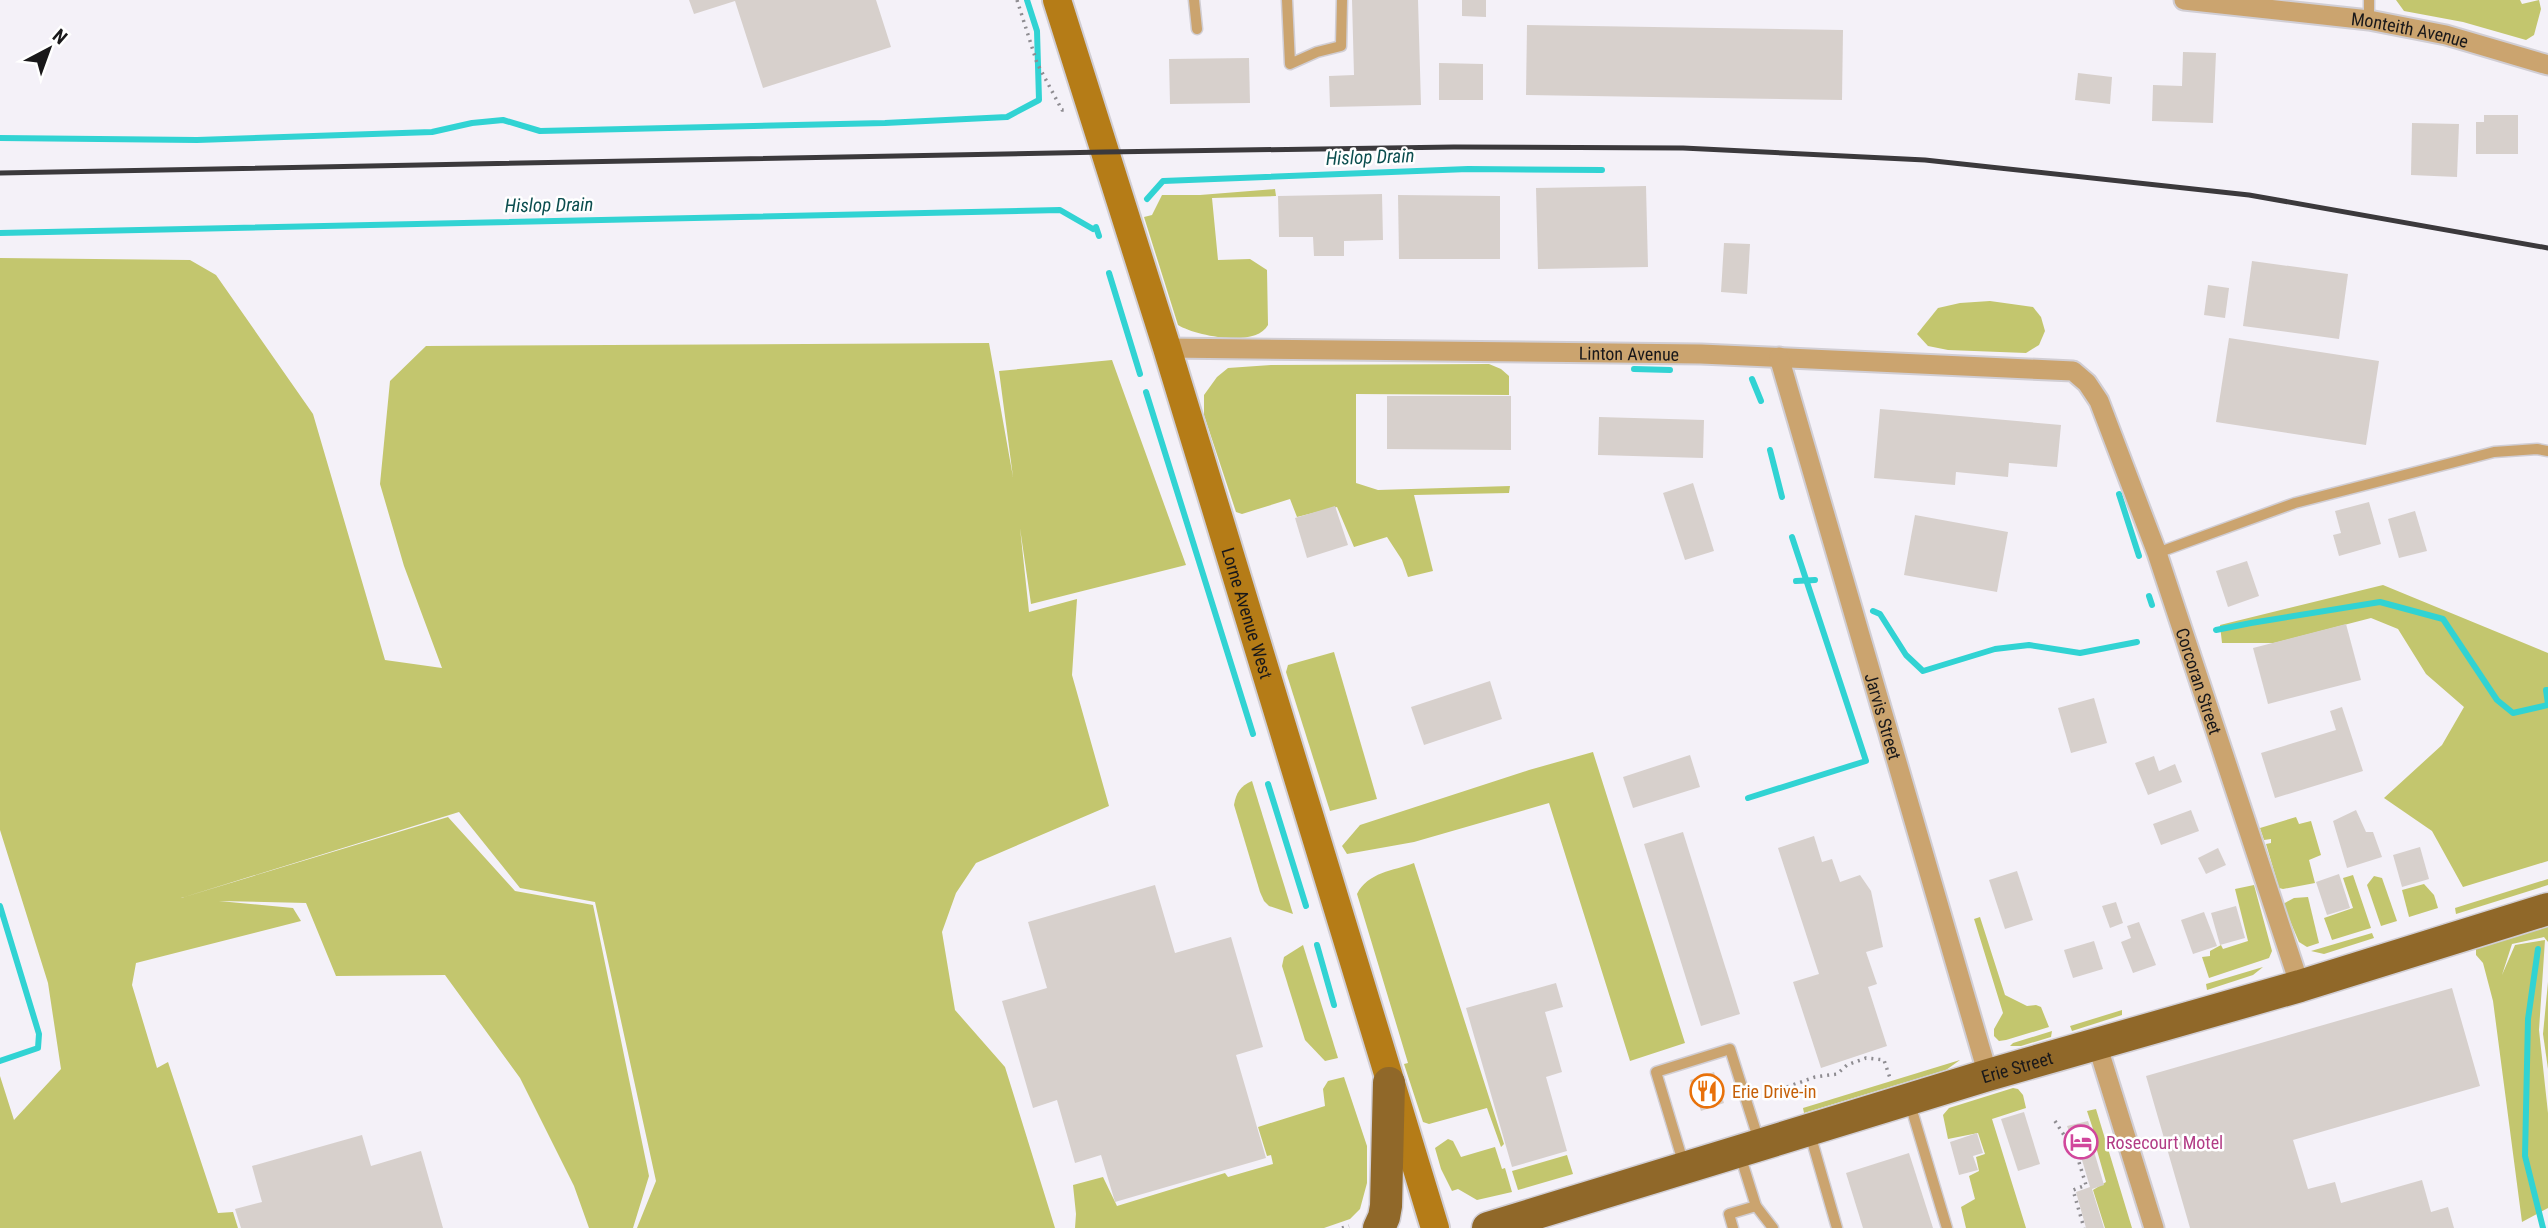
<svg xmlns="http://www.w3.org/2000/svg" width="2548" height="1228" viewBox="0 0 2548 1228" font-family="'Roboto Condensed',sans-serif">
<rect width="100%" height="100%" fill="#f4f1f8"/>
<g fill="#c3c66e">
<polygon points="2396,0 2520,0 2522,4 2539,0 2541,9 2534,35 2526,40 2463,22 2404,11"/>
<path d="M1275,189L1276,196L1212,198L1218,260L1250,259L1267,270L1268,325C1256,348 1196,336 1178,325L1144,217L1152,215L1162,195H1200Z"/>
<polygon points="0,258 190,260 216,275 313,414 385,660 442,668 404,566 380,484 390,381 426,346 989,343 1013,477 999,371 1112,360 1186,565 1031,604 1020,528 1029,612 1077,599 1072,675 1109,806 976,863 956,893 942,932 955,1010 1005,1067 1055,1228 637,1228 656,1181 595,902 520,888 459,812 181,898 448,817 515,891 593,905 649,1176 633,1228 589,1228 574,1186 520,1078 445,975 336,976 306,903 219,901 293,908 301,921 136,963 132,985 157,1068 168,1062 218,1213 233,1212 238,1228 0,1228 0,1076 14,1120 61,1069 48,983 0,830"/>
<polygon points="1990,301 2033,307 2041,317 2045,331 2039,345 2026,353 1948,350 1928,346 1917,334 1938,308 1960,303"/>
<polygon points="1489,364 1501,369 1509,376 1509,395 1356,394 1356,483 1378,490 1510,486 1509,493 1414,495 1433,571 1408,577 1402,560 1387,537 1354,547 1337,507 1297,517 1290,499 1242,514 1236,512 1204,415 1204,395 1217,377 1228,368 1271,365"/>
<polygon points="2383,585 2548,653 2548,861 2463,887 2432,831 2384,798 2442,745 2464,707 2426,674 2398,629 2371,618 2274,643 2222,643 2220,625"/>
<polygon points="1334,652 1377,799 1330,811 1286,672 1288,665"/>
<polygon points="1593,752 1685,1043 1630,1061 1549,803 1414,842 1347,854 1342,846 1360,825 1529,770"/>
<path d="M1252,781L1293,914L1269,906L1264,901L1260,892L1234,805C1236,793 1240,786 1252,781Z"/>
<polygon points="2296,817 2299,824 2311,821 2321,855 2309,860 2315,883 2283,889 2279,888 2266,844 2271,843 2271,839 2264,840 2260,828"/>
<path d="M1414,863L1504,1144L1501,1147L1487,1108L1429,1124L1423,1122L1404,1064L1408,1063L1357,894C1368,872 1393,871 1414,863Z"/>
<polygon points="2353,875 2371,928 2332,940 2324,918 2353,908 2343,878"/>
<polygon points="2374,876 2382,878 2397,921 2381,926 2367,885"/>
<polygon points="2548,879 2548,885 2456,914 2455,908"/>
<polygon points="2424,884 2434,895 2438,908 2409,917 2402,890"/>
<polygon points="2254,885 2272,951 2269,958 2209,978 2202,957 2210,956 2210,951 2221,945 2223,949 2248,941 2235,889"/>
<polygon points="2308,897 2319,943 2307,947 2299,942 2283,904 2294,898"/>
<polygon points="1980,917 2005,995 2027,1006 2036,1005 2041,1007 2049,1027 2006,1040 1999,1041 1994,1036 1994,1029 2003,1013 1975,922 1974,919"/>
<polygon points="2548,926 2548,942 2544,937 2512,944 2502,975 2515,945 2545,940 2539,1030 2548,1113 2548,1208 2522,1222 2493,1001 2483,963 2476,955 2476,946"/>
<polygon points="2372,933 2374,938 2324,954 2311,951"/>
<polygon points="1303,945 1338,1058 1325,1061 1305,1040 1282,966 1284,957"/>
<polygon points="2263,967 2253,975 2207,990 2206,984"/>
<polygon points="2548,982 2548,1069 2543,1034"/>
<polygon points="2122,1010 2122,1015 2072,1031 2070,1026"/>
<polygon points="2052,1031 2051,1037 2021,1046 2010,1046 2013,1043"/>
<polygon points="1960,1060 1946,1070 1804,1113 1803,1108"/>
<polygon points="1344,1077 1367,1146 1367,1183 1360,1209 1350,1219 1324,1228 1075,1228 1076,1214 1073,1185 1103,1177 1117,1206 1225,1173 1228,1177 1273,1164 1271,1155 1267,1156 1258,1127 1325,1106 1323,1089 1328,1081"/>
<polygon points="2013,1088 2018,1089 2023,1095 2026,1108 1992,1119 2026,1228 1966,1228 1961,1207 1975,1199 1969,1176 1979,1171 1976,1157 1985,1154 1978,1133 1948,1139 1943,1115 1949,1108"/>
<polygon points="2096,1109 2132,1228 2105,1228 2093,1190 2106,1182 2094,1140 2096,1138 2087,1111"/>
<polygon points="1448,1139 1453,1141 1461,1157 1495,1147 1502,1169 1505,1168 1512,1192 1477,1200 1458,1189 1452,1191 1441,1169 1435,1148"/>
<polygon points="1567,1155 1573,1174 1518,1190 1512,1171"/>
</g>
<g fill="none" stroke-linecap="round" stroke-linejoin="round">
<g stroke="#31d3d3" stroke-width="6">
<polyline points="0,138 197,140 432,132 472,123 503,120 540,131 885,123 1007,117 1039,100 1037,31 1027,0"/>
<polyline points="1147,199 1163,181 1468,169 1602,170"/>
<polyline points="1096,227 1099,236"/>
<polyline points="0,233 1060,210 1093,229"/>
<polyline points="1109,273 1140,374"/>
<polyline points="1634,369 1670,370"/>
<polyline points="1752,379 1761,401"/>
<polyline points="1146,392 1253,734"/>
<polyline points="1770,450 1782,497"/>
<polyline points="2119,494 2139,556"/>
<polyline points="1796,581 1815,580"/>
<polyline points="2149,596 2152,605"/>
<polyline points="1873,611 1880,614 1906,655 1923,671 1995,649 2029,645 2080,653 2137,642"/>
<polyline points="2216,630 2251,623 2380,602 2443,619 2497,700 2513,713 2548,705"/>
<polyline points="2548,690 2546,690 2548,704"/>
<polyline points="1268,784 1306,906"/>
<polyline points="1748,798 1866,761 1792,537"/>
<polyline points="0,906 39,1034 38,1048 0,1061"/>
<polyline points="1317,945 1334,1005"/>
<polyline points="2538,949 2528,1019 2525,1156 2543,1228"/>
</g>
</g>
<g fill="#d7d0cc">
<polygon points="689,0 876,0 891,47 763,88 735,1 694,14"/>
<polygon points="1352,0 1418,0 1421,105 1330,107 1329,76 1354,75"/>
<polygon points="1462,0 1486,0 1486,17 1462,16"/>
<polygon points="1527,25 1843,30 1842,100 1526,95"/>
<polygon points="2183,52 2216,53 2213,123 2152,121 2153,85 2182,86"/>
<polygon points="1249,58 1250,103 1170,104 1169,59"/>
<polygon points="1439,63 1483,64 1483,100 1439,100"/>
<polygon points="2078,73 2112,77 2110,104 2075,100"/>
<polygon points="2484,115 2518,115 2518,154 2476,154 2476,122 2484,122"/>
<polygon points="2412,123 2459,124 2457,177 2411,175"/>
<polygon points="1646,186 1648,267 1538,269 1536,188"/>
<polygon points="1382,194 1383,240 1344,241 1344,256 1314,256 1313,237 1279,237 1278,196"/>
<polygon points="1398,195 1500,196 1500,259 1399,259"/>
<polygon points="1724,243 1750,244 1747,294 1721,292"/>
<polygon points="2252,261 2348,274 2339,339 2243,326"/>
<polygon points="2208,285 2229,288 2225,318 2204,315"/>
<polygon points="2229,338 2379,361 2366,445 2216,422"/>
<polygon points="1387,396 1511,396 1511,450 1387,449"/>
<polygon points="1880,409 2061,425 2057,467 2009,463 2008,477 1956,472 1955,485 1874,478"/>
<polygon points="1599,417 1704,420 1703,458 1598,455"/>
<polygon points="1693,483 1714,551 1685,560 1663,493"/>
<polygon points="2369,502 2381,544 2339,556 2333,535 2341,533 2335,511"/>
<polygon points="1335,506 1348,545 1307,558 1295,518"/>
<polygon points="2415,511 2427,551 2399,558 2388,519"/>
<polygon points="1915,515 2008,532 1997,592 1904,575"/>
<polygon points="2247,561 2259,596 2228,607 2216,571"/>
<polygon points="2346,624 2361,680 2268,704 2253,648"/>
<polygon points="1490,681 1502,719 1424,745 1411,707"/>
<polygon points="2094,698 2107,743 2071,753 2058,708"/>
<polygon points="2342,707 2363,771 2275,798 2261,753 2336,730 2330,711"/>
<polygon points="1690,755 1700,787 1633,808 1623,777"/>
<polygon points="2154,756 2159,771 2175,764 2182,782 2148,795 2135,763"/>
<polygon points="2191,810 2199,831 2161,845 2153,824"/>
<polygon points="2356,810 2366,832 2373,832 2382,857 2347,868 2333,821"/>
<polygon points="1683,832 1740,1014 1701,1026 1644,844"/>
<polygon points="1814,836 1822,862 1832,859 1840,882 1860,875 1871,891 1883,947 1866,952 1877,984 1868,987 1887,1046 1821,1068 1793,982 1819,974 1778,848"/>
<polygon points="2420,847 2429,879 2402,887 2393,855"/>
<polygon points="2218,848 2226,865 2206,874 2198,858"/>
<polygon points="2017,871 2033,920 2005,929 1989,880"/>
<polygon points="2339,874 2350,908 2327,915 2316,882"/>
<polygon points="1155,885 1175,953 1231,937 1263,1047 1236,1055 1266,1158 1115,1202 1101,1155 1075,1163 1057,1100 1033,1108 1002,1001 1047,988 1028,922"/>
<polygon points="2116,902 2123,923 2110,928 2102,906"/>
<polygon points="2236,906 2245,938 2220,945 2211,913"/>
<polygon points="2204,912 2217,946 2193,954 2181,920"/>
<polygon points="2139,922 2156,965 2133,973 2121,942 2131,938 2127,926"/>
<polygon points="2094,941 2103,969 2073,978 2064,950"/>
<polygon points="1556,983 1563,1007 1545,1012 1562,1072 1546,1077 1567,1151 1512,1167 1466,1008"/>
<polygon points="2452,988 2480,1086 2293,1140 2308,1189 2335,1182 2341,1203 2422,1180 2431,1212 2448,1207 2454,1228 2190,1228 2146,1076"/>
<polygon points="1714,1072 1724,1103 1701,1111 1690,1080"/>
<polygon points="2024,1112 2040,1164 2018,1171 2001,1119"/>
<polygon points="2088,1121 2093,1136 2090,1138 2104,1185 2092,1189 2104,1228 2086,1228 2076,1192 2090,1187 2077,1143 2074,1144 2067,1126"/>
<polygon points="1977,1133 1983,1153 1973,1156 1978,1170 1959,1175 1950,1142"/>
<polygon points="362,1135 371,1166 421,1151 443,1228 241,1228 235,1209 262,1202 252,1166"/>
<polygon points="1909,1153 1933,1228 1863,1228 1846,1173"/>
</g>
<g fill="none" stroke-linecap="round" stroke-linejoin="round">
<defs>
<g id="service">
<polyline points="1194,0 1197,29"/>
<polyline points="1287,0 1290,64 1317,52 1341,46 1342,0"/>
<polyline points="2369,20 2369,0"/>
<polyline points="2157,553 2295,503 2494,452 2537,449 2548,451"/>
<polyline points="1910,1104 1947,1228"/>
<polyline points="1810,1134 1837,1228"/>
<polyline points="1740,1155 1756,1206 1773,1228"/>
<polyline points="1684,1165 1656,1072 1730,1049 1759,1141"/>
<polyline points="1733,1228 1729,1214 1756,1206"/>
</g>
<g id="minor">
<path id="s1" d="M2184,0L2369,20L2446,35L2548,65"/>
<path id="s2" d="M1167,348L1701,354L2073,371L2087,383L2099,401L2157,553L2300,986"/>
<path id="s3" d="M1779,357L1988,1075"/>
<polyline points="2097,1044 2154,1228"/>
</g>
<g id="secondary">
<path id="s4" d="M1057,0L1167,348L1435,1228"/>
</g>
<g id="primary">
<polyline points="1379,1228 1384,1217 1386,1206 1389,1083"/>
<path id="s5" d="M1488,1228L1988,1075L2300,986L2548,909"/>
</g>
</defs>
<use href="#service" stroke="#d1ced4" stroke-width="13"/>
<use href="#minor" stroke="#d1ced4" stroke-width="23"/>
<use href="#secondary" stroke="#d1ced4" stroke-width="32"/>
<use href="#primary" stroke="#d1ced4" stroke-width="35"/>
<g stroke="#8e8c91" stroke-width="3.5" stroke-dasharray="2 5" stroke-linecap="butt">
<polyline points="1017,0 1037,63 1062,110 1066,110"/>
<polyline points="1787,1087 1815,1077 1837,1074 1847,1065 1866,1058 1884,1060 1890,1078"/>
<polyline points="2055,1121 2069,1143 2074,1146 2086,1185 2073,1190 2084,1228"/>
<polyline points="1342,1228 1349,1226"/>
</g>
<use href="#service" stroke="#cba46f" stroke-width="10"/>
<use href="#minor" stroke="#cba46f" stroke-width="19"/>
<use href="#secondary" stroke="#b57c17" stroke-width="28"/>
<use href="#primary" stroke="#906829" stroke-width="32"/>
<polyline stroke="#3b393c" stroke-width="5" points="0,173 1105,152 1454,147 1683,148 1925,160 2249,195 2548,248"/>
</g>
<defs>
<symbol id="restaurant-ring" viewBox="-11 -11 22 22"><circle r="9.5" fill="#fff" stroke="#e8710a" stroke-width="1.5"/><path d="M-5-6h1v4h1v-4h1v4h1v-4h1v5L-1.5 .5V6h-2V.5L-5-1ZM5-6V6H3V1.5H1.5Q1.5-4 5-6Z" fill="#e8710a"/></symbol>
<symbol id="hotel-ring" viewBox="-11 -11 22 22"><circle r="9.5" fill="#fff" stroke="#d1479c" stroke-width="1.5"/><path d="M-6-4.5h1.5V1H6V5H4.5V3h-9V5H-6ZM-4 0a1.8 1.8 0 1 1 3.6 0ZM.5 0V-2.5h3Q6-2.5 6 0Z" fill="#d1479c"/></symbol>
</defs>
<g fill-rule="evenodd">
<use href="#restaurant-ring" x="1688" y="1072" width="38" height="38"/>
<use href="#hotel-ring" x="2062" y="1123" width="38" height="38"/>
</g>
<g text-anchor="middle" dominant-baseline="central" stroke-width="5" stroke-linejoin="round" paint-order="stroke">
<g font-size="18" fill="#19181a" stroke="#fff">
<text stroke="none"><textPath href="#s1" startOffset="228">Monteith Avenue</textPath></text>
<text stroke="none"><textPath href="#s2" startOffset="462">Linton Avenue</textPath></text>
<text stroke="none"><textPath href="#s4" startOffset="642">Lorne Avenue West</textPath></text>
<text stroke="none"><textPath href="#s2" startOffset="1244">Corcoran Street</textPath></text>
<text stroke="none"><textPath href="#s3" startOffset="374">Jarvis Street</textPath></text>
<text stroke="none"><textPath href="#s5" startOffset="553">Erie Street</textPath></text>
</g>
<g font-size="18" fill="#c56008" stroke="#fff" text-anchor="start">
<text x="1732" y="1091">Erie Drive-in</text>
</g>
<g font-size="18" fill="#b23c85" stroke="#fff" text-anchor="start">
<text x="2106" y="1142">Rosecourt Motel</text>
</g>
<g font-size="19" font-style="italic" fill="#0b4e4f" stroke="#fff">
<text transform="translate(1370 157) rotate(-2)">Hislop Drain</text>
<text transform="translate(549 205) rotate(-1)">Hislop Drain</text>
</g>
</g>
<g transform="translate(49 49) rotate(41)" stroke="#ffffff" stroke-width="5" paint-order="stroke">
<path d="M0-5L12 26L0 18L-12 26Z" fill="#19181a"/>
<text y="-10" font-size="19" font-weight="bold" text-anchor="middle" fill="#19181a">N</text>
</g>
</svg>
